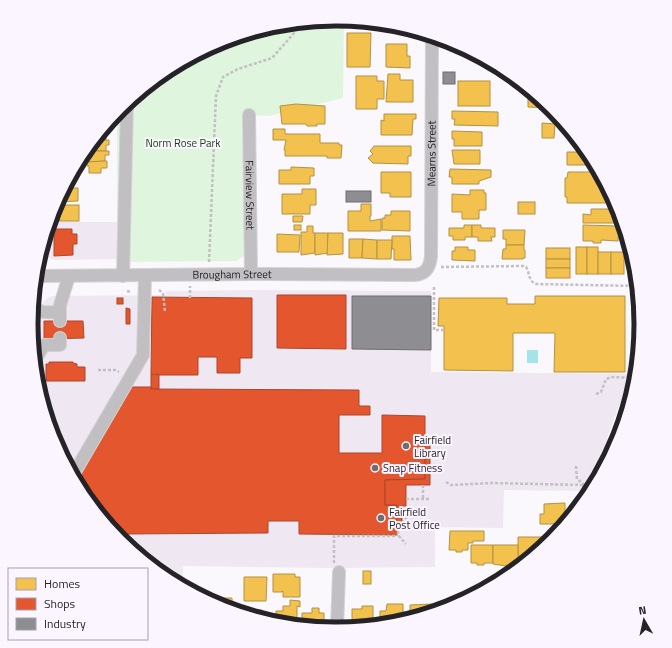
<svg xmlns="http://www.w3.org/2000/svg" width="672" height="648" viewBox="0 0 672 648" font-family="'Titillium Web',sans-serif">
<rect width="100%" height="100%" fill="#faf7fd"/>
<g fill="#efe8f3">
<polygon points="50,222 117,222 117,259 56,260 48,258 44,254 42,246"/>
<polygon points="253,290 431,291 431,372 633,374 617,411 588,491 504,490 503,528 435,527 435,567 328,568 183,566 183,586 166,577 120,540 82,493 54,440 37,383 33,343 41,306 46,299 52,296 166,295 166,291"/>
</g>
<polygon fill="#dff5dd" points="336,19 344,20 343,98 269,116 249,115 245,255 236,261 117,262 117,113 121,108 167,70 219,42 277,25"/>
<rect fill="#a3e4e6" x="527" y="350" width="11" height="13"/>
<g fill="#f2c14e" stroke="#b49242">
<polygon points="393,25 403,27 403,33 393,33"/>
<polygon points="347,33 371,33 370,67 347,67"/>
<polygon points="443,39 453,42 460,47 443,47"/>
<polygon points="386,44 407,44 407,56 410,56 410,68 386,67"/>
<polygon points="388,74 400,74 400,80 413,80 413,102 386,102"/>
<polygon points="356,76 377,76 377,81 384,81 384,99 377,99 377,109 356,109"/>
<rect x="458" y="81" width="32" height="25"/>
<polygon points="528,90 530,90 551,108 528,107"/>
<polygon points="296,104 325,106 325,124 317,124 317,126 307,126 306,124 282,124 280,106"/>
<polygon points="452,111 498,112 498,126 454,125 455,119 452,119"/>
<polygon points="384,114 416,114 416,119 413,119 412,135 381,135 381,120 384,121"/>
<polygon points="560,118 566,126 560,125"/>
<polygon points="542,123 555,124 554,138 542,138"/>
<polygon points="273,129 285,129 285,134 320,134 320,143 339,143 339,145 342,145 341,158 327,158 327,156 285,156 285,150 284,150 286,140 273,140"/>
<polygon points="102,130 107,130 106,140 94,141"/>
<polygon points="452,131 482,132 482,146 454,146 454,139 452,139"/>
<polygon points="109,140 109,145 106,145 106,151 86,151 94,141"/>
<polygon points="374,146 411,146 411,156 408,156 408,164 373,163 368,158 373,154 370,151"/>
<polygon points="452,150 480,150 480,164 454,164"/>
<polygon points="88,151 109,151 109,155 105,155 105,161 87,162"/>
<polygon points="567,152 587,152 592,159 591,159 591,165 567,165"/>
<polygon points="105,161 107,161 107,168 101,168 101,173 89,173 89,166 87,166 87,162"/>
<polygon points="291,167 314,168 314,176 310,176 310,184 279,184 279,170 291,170"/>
<polygon points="450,169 491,170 491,177 479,181 479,184 452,184 452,177 449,177"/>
<polygon points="381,172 411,172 411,197 390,197 390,193 381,193"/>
<polygon points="568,172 599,172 616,203 567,203 567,197 565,197 565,178 567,178"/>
<polygon points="65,188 78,188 78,201 57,202"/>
<polygon points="302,189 316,189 316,205 310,205 310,214 282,214 282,194 302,194"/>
<polygon points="470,190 484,190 484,193 486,193 486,210 479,210 479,219 462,219 462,212 452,212 452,194 470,195"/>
<rect x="518" y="202" width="17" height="12"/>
<polygon points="361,204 371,204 371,216 370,216 370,221 381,219 381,231 348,231 348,211 361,211"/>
<rect x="59" y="205" width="20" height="16"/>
<polygon points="591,209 617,209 617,215 620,216 620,223 583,223 583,214 591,215"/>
<polygon points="391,211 410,211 410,231 382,230 382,218 385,218 385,215 391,215"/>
<polygon points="293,216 303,216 302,222 293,222"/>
<rect x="294" y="225" width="7" height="5"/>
<polygon points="464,225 472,225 472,237 465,237 465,240 453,240 453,236 449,236 449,228 464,228"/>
<polygon points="472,225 481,225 481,228 495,228 495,237 491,237 492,241 478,241 478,237 472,237"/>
<polygon points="583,225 619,226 618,241 601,240 601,243 593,243 593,241 583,241"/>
<polygon points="307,226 313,226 313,233 315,233 315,253 301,255 301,232 307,232"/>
<polygon points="503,230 525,230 524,245 506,245 506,239 503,239"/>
<polygon points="315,233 328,233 328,253 315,255"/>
<polygon points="328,233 343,233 343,254 327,255"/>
<polygon points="277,234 300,235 299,252 277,252"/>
<polygon points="392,236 410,236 411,260 394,260 394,249 392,249"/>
<polygon points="349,239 363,239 362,258 349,258"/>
<polygon points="363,239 377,240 377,259 362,258"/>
<polygon points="377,240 392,240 391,259 377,259"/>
<polygon points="506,245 524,245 524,250 525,250 525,258 523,258 523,259 502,259 503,249 506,249"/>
<polygon points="455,247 468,247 468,250 475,250 475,261 452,260 452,251 455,251"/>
<rect x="576" y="247" width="11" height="27"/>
<rect x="587" y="247" width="11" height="27"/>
<rect x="546" y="248" width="24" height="11"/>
<rect x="598" y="252" width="13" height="22"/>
<rect x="611" y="252" width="13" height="22"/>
<rect x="546" y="259" width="24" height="9"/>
<rect x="546" y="268" width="24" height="10"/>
<polygon points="535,296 625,296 625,372 554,372 555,333 513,333 513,371 444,370 444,326 438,326 439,298 507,298 507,304 535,304"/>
<polygon points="565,503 565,524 540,524 540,514 544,514 544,504"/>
<polygon points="450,531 484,531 484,541 473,541 473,543 468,543 468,550 462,550 462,552 456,552 456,550 449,550"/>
<polygon points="518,537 551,537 551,540 520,565 518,565"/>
<polygon points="471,545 493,545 493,563 484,563 484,565 477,565 477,563 471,563"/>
<polygon points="493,545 518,545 518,563 506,565 506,566 493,564"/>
<rect x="363" y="571" width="8" height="13"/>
<polygon points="273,574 295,574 295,577 300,577 300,597 283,597 283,591 282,591 282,592 273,592"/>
<polygon points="244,577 267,577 266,601 244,601"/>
<polygon points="213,598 232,598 232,610 219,606 210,601 213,601"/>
<polygon points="290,600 300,601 300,607 297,606 297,625 276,623 276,611 283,611 283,606 290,606"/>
<polygon points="387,604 403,604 403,621 395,623 380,625 380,611 386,611"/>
<polygon points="432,604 432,612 410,619 410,605"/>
<polygon points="362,606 373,606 373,625 352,627 352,609 362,609"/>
<polygon points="312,608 319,608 319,613 324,613 324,628 302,626 302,613 312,613"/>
<polygon points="243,610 262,610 262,619 243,613"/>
</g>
<g fill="#e4572e" stroke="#ab472c">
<polygon points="54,229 72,229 72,234 77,234 77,244 73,244 73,255 54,256"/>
<polygon points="277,295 346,295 346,349 277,348"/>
<polygon points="152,297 252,298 252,358 240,358 240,373 217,373 217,357 198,357 198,375 151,375"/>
<rect x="117" y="298" width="6" height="6"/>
<polygon points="126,308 130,309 130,324 126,324"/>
<polygon points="44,321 83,321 84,338 44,339"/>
<polygon points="49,362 73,362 73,363 77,364 77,367 85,367 85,381 46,381 46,364 49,364"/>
<polygon points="155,374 159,375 159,389 151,389 151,375"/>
<polygon points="131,387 151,387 151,389 359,390 359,406 370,406 370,415 339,415 339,453 382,453 382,415 425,416 425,479 385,480 385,505 397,505 397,535 299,534 299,521 268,521 268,533 125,534 107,524 82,493 76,481"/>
<polygon points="425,438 430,438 430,485 406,485 406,506 402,506 402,526 397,526 397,505 385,505 385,480 425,479"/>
</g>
<g fill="#8d8d92" stroke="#6e6d72">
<rect x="443" y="72" width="12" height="12"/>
<rect x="346" y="191" width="25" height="11"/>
<polygon points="352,296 431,296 431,350 352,349"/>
</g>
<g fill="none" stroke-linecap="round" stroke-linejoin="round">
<defs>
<g id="minor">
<path id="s1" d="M249,115L251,274"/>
<path id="s2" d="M36,276L264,274L415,275C426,274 430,267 431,256L432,36"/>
<polyline points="123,276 127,103"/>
<path d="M33,307C40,314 50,312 59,312"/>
<polyline points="60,321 60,305 69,276"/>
<polyline points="35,360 44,345 60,345 60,338"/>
<polyline points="73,475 143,355 145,275"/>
<polyline points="337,629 339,572"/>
</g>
</defs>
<use href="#minor" stroke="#d4d2d6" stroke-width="14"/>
<g stroke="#c1c0c2" stroke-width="2.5" stroke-dasharray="3 2" stroke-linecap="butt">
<polyline points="209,262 216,96 223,77 238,69 272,58 294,33 296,23"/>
<polyline points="45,264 45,258"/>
<path d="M441,267L523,266L526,267C530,273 528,281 536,284L635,286"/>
<polyline points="434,287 434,330 444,330"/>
<polyline points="159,290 163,293 165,312"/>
<polyline points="127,291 131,292"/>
<polyline points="190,298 190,286"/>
<polyline points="98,370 115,370 119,372"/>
<polyline points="596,394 601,392 606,379 613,377 635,378"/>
<polyline points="576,466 577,479 591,490"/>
<polyline points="446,482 451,485 491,483 584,485"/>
<polyline points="423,485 423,499"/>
<polyline points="406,499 431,499"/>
<polyline points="402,523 408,516"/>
<polyline points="398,526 398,535 406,544"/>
<polyline points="334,563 334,536 397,536 398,535"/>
</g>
<use href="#minor" stroke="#c1bfc1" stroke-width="12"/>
</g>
<g fill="#706d72" stroke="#fbf5ff" stroke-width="1.5">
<circle cx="406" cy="446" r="4"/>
<circle cx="375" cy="468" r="4"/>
<circle cx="381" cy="518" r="4"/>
</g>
<g text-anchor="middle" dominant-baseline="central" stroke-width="4" stroke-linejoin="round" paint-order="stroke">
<g font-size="11" fill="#174510" stroke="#fbf5ff">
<text x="183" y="143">Norm Rose Park</text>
</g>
<g font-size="11" fill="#252327" stroke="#fbf5ff">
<text stroke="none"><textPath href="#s2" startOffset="509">Mearns Street</textPath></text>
<text stroke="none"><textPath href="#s1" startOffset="80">Fairview Street</textPath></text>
<text stroke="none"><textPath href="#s2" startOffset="196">Brougham Street</textPath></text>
</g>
<g font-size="11" fill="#252327" stroke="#fbf5ff" text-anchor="start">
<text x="414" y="440">Fairfield<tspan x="414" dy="13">Library</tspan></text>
<text x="383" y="468">Snap Fitness</text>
<text x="389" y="512">Fairfield<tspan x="389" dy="13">Post Office</tspan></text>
</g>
</g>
<path d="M0 0H672V648H0ZM38 324a298 298 0 1 1 596 0a298 298 0 1 1-596 0Z" fill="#fbf5ff" fill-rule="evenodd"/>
<path fill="none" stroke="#252327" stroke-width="5" d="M38 324a298 298 0 1 1 596 0a298 298 0 1 1-596 0Z"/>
<rect x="8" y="568" width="140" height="72" fill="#fbf5ff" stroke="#a5a1a9"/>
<rect x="16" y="578" width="20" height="12" fill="#f2c14e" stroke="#a5a1a9"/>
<text x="44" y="588" font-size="12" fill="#252327">Homes</text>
<rect x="16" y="598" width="20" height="12" fill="#e4572e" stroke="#a5a1a9"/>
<text x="44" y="608" font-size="12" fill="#252327">Shops</text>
<rect x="16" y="618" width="20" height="12" fill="#8d8d92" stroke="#a5a1a9"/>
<text x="44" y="628" font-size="12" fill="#252327">Industry</text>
<g transform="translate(644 620) rotate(351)" stroke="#fbf5ff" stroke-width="3" paint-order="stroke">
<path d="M0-3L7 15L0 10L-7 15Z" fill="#252327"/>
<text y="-6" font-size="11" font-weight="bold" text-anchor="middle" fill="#252327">N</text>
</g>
</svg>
